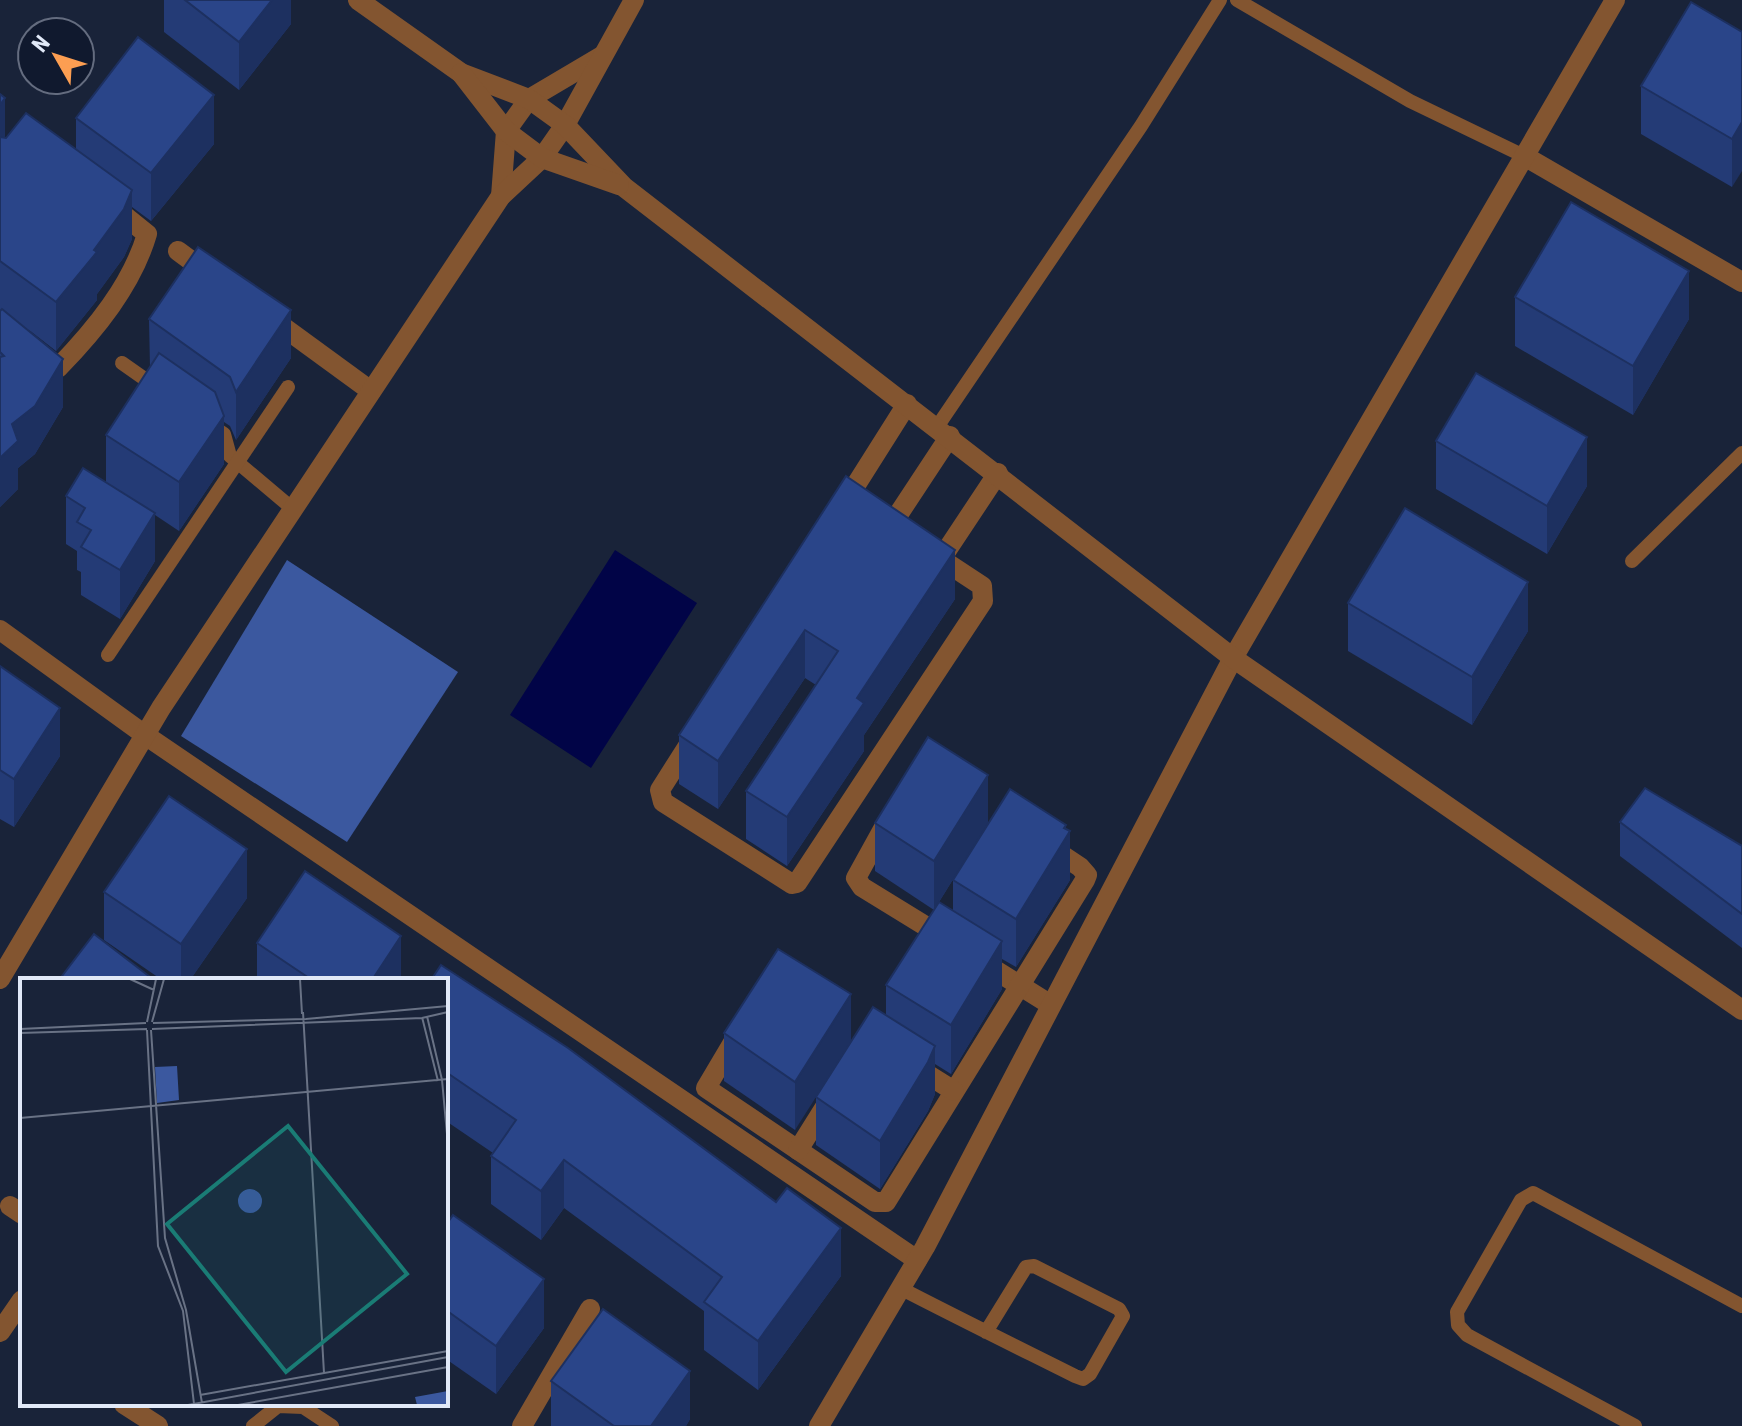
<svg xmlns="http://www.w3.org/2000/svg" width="1742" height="1426" viewBox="0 0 1742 1426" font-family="'Roboto Condensed',sans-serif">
<rect width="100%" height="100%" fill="#192339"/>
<polygon fill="#3b589f" points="287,560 458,672 347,842 181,736"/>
<polygon fill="#010447" points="615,550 697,603 591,768 510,715"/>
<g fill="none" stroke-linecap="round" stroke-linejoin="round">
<g stroke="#835530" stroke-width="14">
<polyline points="1237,0 1410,101 1524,156"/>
<polyline points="122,363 159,389"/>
<polyline points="209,424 224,434 230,456 293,509"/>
<polyline points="937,427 1141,126 1220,0"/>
<polyline points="1632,561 1742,453"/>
<polyline points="108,655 288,387"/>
<path d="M900,1288C958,1318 1017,1347 1075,1376L1083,1379L1090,1374L1123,1316L1119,1309L1034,1266L1026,1267L986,1332"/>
<polyline points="253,1426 278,1406 303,1407 332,1426"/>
<polyline points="1635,1426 1467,1335 1458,1325 1457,1312 1521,1200 1533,1193 1742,1306"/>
</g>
<g stroke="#835530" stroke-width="20">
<polyline points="1524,156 1742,282"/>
<polyline points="501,196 506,131 529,99 600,57"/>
<polyline points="178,251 209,274"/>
<polyline points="271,318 371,391"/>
<path d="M0,338L38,363L58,368C95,330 132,285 147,234L111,205"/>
<polyline points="847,499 907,404"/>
<polyline points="884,524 890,527 950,436"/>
<polyline points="0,630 145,735 917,1260"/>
<polyline points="693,738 660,790 663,802 792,884 797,883 983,601 982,586 941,559 998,473"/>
<polyline points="888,820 856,878 862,887 945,938"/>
<polyline points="979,960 1051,1005"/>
<polyline points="0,979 161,708 501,196 542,158 565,125 634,0"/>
<polyline points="738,1034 706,1088 875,1202 886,1202 1085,880 1087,875 1080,867 1047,845"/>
<polyline points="914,1066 954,1091"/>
<polyline points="798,1150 830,1099"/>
<polyline points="10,1206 22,1214"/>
<polyline points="0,1332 22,1300"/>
<polyline points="124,1404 158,1426"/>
<polyline points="522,1426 590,1309"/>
<polyline points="819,1426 925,1247 1233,658 1615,0"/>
</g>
<g stroke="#835530" stroke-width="20">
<polyline points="358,0 461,73 529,99 565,125 624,187 1233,658 1742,1010"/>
<polyline points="461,73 506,131 542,158 619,185"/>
</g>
</g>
<g fill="#243b76">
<polygon points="164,0 291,0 291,24 239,90 164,32"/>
<polygon points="1742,32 1732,187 1641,134 1641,86"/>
<polygon points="0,94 5,138 76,150 76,118 214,144 151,221 132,207 132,239 124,257 97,294 97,300 56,351 29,330 63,407 35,454 18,468 18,489 0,507"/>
<polygon points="1515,297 1689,319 1633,415 1515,346"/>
<polygon points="149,319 291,358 236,440 230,426 224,422 224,464 179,531 155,515 155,561 120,619 81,595 81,572 77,570 77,551 66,544 66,496 106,483 106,435 150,368"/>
<polygon points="1436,441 1587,486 1547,554 1436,489"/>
<polygon points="846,476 955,599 864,735 864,751 787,866 746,839 746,791 816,685 805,678 718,809 679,784 679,735"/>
<polygon points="1348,603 1528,631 1472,725 1348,651"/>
<polygon points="0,666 60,756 14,827 0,819"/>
<polygon points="1620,822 1742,846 1742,948 1620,856"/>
<polygon points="875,823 988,823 934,910 875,871"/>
<polygon points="1066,829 1070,880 1016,967 1002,959 1002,989 951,1074 935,1064 935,1094 928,1111 880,1189 816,1145 816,1097 886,1016 886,985 953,910 953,880"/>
<polygon points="104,892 247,898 190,980 162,980 104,940"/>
<polygon points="257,943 401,980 257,980"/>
<polygon points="446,980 841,1276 758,1390 704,1350 704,1311 564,1208 541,1240 491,1204 491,1156 493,1153 446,1121"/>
<polygon points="851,994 795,1130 724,1081 724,1033"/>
<polygon points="446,1225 544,1328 496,1394 446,1359"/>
<polygon points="551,1381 690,1419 686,1426 551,1426"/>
</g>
<g fill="#1d3060">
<polygon points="272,0 291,0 291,24 239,90 239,42"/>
<polygon points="214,95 214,144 151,221 151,173"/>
<polygon points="5,98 5,146 0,153 0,105"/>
<polygon points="1742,122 1742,171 1732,187 1732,139"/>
<polygon points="132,190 132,239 124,257 97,294 97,300 56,351 56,302"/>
<polygon points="1689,271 1689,319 1633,415 1633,366"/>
<polygon points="291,310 291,358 236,440 236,392"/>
<polygon points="63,359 63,407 35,454 18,468 18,489 0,507 0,458 12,424"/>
<polygon points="224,416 224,464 179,531 179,482"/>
<polygon points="1587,437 1587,486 1547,554 1547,506"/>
<polygon points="155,513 155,561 120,619 120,570"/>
<polygon points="955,550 955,599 864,735 864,751 787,866 787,817 857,698"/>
<polygon points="1528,582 1528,631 1472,725 1472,677"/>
<polygon points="805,630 805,678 718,809 718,761"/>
<polygon points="60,708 60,756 14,827 14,779"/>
<polygon points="988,775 988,823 934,910 934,861"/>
<polygon points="1066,825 1066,838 1070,831 1070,880 1016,967 1016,919"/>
<polygon points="247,849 247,898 190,980 181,980 181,944"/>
<polygon points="401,936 401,980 372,980"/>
<polygon points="1002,941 1002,989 951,1074 951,1025"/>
<polygon points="851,994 851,1042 795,1130 795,1082"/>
<polygon points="935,1046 935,1094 928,1111 880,1189 880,1141"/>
<polygon points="564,1160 564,1208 541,1240 541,1191"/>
<polygon points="841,1228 841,1276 758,1390 758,1341"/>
<polygon points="544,1279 544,1328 496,1394 496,1346"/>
<polygon points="690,1371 690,1419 686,1426 651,1426"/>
</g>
<g fill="#2a4589" stroke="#1d3060" stroke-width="2">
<polygon points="185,0 272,0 239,42"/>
<polygon points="1691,2 1742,32 1742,122 1732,139 1641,86"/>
<polygon points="138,37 214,95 151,173 76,118"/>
<polygon points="0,94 5,98 0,105"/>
<polygon points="26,113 132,190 124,209 94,250 97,252 56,302 0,261 0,137 6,138"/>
<polygon points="1571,202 1689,271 1633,366 1515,297"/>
<polygon points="198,247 291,310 236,392 230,377 149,319"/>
<polygon points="2,309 63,359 35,406 12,424 18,441 0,458 0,357 4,356 0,352 0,311"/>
<polygon points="159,353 215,392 224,416 179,482 106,435"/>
<polygon points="1476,373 1587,437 1547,506 1436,441"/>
<polygon points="83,468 155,513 120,570 81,547 91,530 77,522 85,508 66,496"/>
<polygon points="846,476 955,550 857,698 864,703 787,817 746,791 838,651 805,630 718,761 679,735"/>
<polygon points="1405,508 1528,582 1472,677 1348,603"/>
<polygon points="0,666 60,708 14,779 0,770"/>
<polygon points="928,737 988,775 934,861 875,823"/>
<polygon points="1645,788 1742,846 1742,914 1620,822"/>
<polygon points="1010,789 1066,825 1064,828 1070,831 1016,919 953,880"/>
<polygon points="169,796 247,849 181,944 104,892"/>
<polygon points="305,871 401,936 372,980 312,980 257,943"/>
<polygon points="939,902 1002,941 951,1025 886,985"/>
<polygon points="94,934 154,980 59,980"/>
<polygon points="778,949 851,994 795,1082 724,1033"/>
<polygon points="441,965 568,1048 776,1202 787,1188 841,1228 758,1341 704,1302 722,1277 564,1160 541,1191 491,1156 516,1120 446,1072 446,980 431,980"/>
<polygon points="873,1007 935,1046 928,1062 880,1141 816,1097"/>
<polygon points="453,1215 544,1279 496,1346 446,1310 446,1225"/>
<polygon points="603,1309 690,1371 651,1426 614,1426 551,1381"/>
</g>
<g transform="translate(20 978)">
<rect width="428" height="428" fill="#192339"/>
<path d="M157,88L159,122L137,125L135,89ZM218 223a12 12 0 1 1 24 0a12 12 0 1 1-24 0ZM428,413V427H397L395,419Z" fill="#3b589f"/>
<path fill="none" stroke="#697285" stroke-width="2" d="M110,1L134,12M280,1L282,36M283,34L304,395M407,38L422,102L428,167M402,39L418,103M127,44L136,1M132,44L144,1M133,45L286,41L428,28M0,51L126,45M132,51L402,40L428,34M127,52L138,268L163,333L174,426M131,52L145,260L166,332L182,425M0,55L127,51M0,140L428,101M180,417L428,373M168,427L428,379M218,427L428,389"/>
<path fill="#1a7c75" fill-opacity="0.15" stroke="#1a7c75" stroke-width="4" d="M268,148L387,296L266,394L147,246Z"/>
<rect width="428" height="428" fill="none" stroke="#e1e9f8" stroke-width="4"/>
</g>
<g transform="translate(56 56) rotate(309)"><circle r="38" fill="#10192e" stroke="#646c7f" stroke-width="2"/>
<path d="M0-6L14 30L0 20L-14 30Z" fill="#fc9e52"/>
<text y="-12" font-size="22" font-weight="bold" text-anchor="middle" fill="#e1e9f8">N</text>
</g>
</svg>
